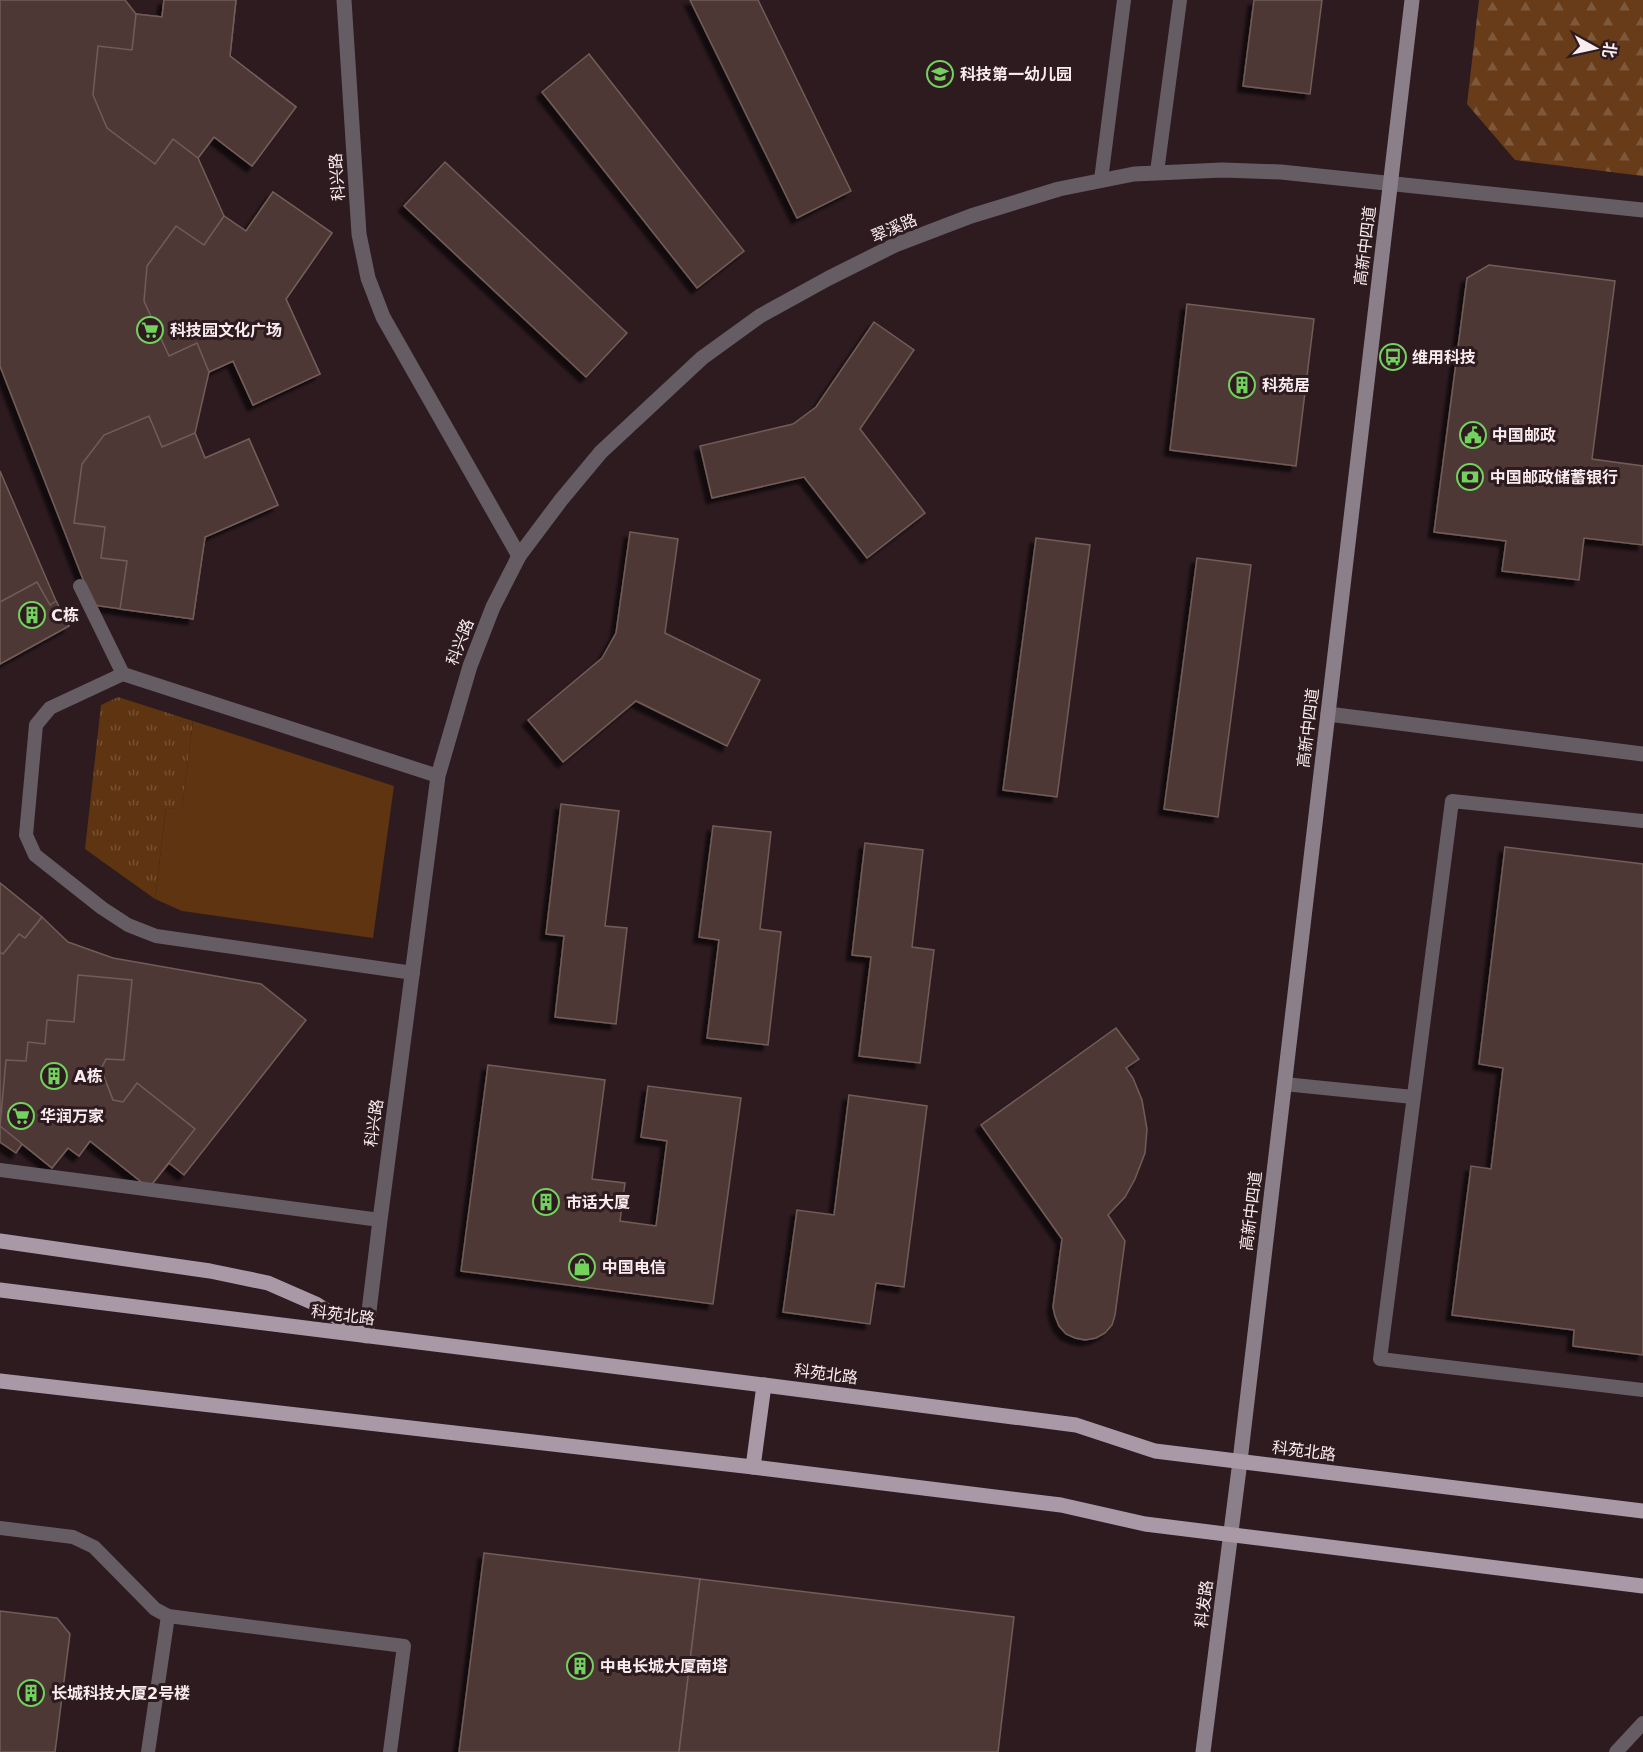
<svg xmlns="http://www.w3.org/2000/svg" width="1643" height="1752" viewBox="0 0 1643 1752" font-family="'DejaVu Sans','Noto Sans SC',sans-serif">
<defs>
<pattern id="forest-firs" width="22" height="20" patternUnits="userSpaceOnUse" patternTransform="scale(1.5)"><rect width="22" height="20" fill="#683c18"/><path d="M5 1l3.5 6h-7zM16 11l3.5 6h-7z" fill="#7e583a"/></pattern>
<pattern id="park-tufts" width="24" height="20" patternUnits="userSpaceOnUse" patternTransform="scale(1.5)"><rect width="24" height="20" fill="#5e3411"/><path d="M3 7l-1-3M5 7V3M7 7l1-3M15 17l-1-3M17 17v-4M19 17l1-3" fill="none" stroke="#765234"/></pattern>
<filter id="shadow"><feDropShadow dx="-5.5" dy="5.5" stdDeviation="1.5" flood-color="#0009"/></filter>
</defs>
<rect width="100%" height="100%" fill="#2d1b20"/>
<polygon fill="url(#forest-firs)" points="1479,0 1643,0 1643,176 1515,160 1467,104"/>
<polygon fill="url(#park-tufts)" points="118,697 193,721 182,810 166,808 155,899 85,849 101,705"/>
<polygon fill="#5e3411" points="193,721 394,786 373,938 182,911 155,899 166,808 182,809"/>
<g fill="#4d3936" stroke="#725c58" stroke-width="1.5" filter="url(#shadow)">
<polygon points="0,0 125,0 136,14 162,17 164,0 236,0 230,56 296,107 252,166 214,137 198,158 224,216 246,231 273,192 332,233 286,299 320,374 253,405 233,361 209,372 195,433 205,458 249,439 278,505 205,537 193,619 93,605 0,366"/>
<polygon points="164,0 236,0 230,56 296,107 252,166 214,137 198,158 173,139 155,164 107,128 93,95 98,46 132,50 136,14 162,17"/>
<polygon points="690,0 758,0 851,191 797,218"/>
<polygon points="1254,0 1322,0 1310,94 1243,86"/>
<polygon points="589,54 744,251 697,288 542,92"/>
<polygon points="445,162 627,333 586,377 404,206"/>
<polygon points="273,192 332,233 286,299 320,374 253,405 233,361 209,372 197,343 169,356 144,301 147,266 176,226 204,245 224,216 246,231"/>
<polygon points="1489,265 1615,281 1592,459 1643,466 1643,545 1584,538 1579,580 1502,571 1506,541 1434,532 1467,278"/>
<polygon points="1187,304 1314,319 1296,466 1170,450"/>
<polygon points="874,322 914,350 860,429 925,513 867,558 804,477 712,498 700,446 793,424 816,407"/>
<polygon points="149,416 162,447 195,433 205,458 249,439 278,505 205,537 193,619 120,609 127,561 101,558 105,527 74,523 82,464 104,435"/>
<polygon points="0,471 56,601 69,626 0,664"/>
<polygon points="630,532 678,539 665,633 760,680 727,746 636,701 563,762 528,720 602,658 616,633"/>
<polygon points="1036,538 1090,545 1057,797 1003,790"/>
<polygon points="1197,558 1251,565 1218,817 1164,809"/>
<polygon points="37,582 50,605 56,601 69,626 0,664 0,602"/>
<polygon points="561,804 619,811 605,926 627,928 616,1024 555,1017 564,936 546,934"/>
<polygon points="713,826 771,832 760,929 781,932 768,1045 707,1038 719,940 699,937"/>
<polygon points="865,843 923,850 912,947 934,950 920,1063 859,1056 871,957 852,955"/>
<polygon points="1505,847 1643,864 1643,1355 1573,1346 1574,1330 1452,1315 1471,1166 1491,1169 1503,1068 1479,1064"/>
<polygon points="0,883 42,917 68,942 113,958 261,984 306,1020 184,1175 169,1163 149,1188 90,1141 79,1156 68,1148 52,1168 22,1144 16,1153 0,1142"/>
<polygon points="0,883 42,917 25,938 19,934 3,954 0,952"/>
<polygon points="78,975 132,980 124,1060 106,1059 101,1069 113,1100 123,1102 137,1083 195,1129 149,1188 90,1141 79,1156 68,1148 52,1168 0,1126 6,1060 26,1061 28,1042 45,1044 47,1020 74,1022"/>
<polygon points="1116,1028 1139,1059 1126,1068 1133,1078 1142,1100 1147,1129 1145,1153 1135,1179 1125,1197 1108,1215 1125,1241 1115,1315 1112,1325 1105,1333 1096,1338 1085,1340 1075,1338 1066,1334 1059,1326 1055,1316 1053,1307 1062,1239 981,1125"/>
<polygon points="488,1065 605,1080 592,1179 625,1183 620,1221 656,1226 667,1141 641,1137 648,1086 741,1098 713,1304 461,1271"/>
<polygon points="849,1095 927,1106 904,1287 876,1283 870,1324 783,1312 797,1210 834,1215"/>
<polygon points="484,1553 700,1579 679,1752 459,1752"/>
<polygon points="700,1579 1014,1617 998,1752 679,1752"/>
<polygon points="0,1611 57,1618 70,1634 55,1752 0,1752"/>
</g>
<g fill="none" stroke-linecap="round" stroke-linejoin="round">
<g stroke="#655d63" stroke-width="14">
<polyline points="1157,172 1180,0"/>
<polyline points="1101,180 1124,0"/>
<polyline points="80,586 123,674 438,776"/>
<polyline points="123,674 50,708 36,725 26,835 35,855 102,908 128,925 156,936 413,973"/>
<polyline points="1643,821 1452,801 1380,1359 1643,1390"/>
<polyline points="1284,1084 1413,1097"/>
<polyline points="0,1170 380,1220"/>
<polyline points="0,1528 73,1537 94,1547 155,1609 168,1616 404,1646 390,1752"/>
<polyline points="148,1752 168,1616"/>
<polyline points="1616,1752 1643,1723"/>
</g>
<g stroke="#655d63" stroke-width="15">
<polyline points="344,0 359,234 368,278 383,317 519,556"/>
<polyline points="1328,714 1643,754"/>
<polyline points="366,1336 380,1220 438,776 470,666 493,607 519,556 561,500 601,452 702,358 760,316 829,278 895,245 971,216 1059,189 1134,174 1222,170 1281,172 1643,210"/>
</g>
<polyline stroke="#8b7f89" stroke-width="15" points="1203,1752 1240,1461 1412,0"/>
<g stroke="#a999a6" stroke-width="15">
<polyline points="0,1241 210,1271 268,1283 316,1304 361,1333"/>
<polyline points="0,1290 764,1385 1076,1425 1155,1451 1643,1511"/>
<polyline points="0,1381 753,1467 1061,1505 1145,1524 1643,1586"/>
<polyline points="753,1467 764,1385"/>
</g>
</g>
<defs>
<symbol id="school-ring" viewBox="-11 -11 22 22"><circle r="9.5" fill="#2d1b20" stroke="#73d25d" stroke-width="1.5"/><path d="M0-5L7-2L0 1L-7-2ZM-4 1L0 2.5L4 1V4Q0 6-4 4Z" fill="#73d25d"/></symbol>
<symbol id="supermarket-ring" viewBox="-11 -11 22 22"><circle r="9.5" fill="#2d1b20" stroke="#73d25d" stroke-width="1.5"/><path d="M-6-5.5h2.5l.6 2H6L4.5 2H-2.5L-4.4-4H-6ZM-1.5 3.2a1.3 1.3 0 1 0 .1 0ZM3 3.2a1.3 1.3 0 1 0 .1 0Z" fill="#73d25d"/></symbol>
<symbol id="bus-ring" viewBox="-11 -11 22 22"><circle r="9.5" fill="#2d1b20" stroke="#73d25d" stroke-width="1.5"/><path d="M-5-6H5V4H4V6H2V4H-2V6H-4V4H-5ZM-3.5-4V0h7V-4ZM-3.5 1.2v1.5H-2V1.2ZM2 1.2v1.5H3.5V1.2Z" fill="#73d25d"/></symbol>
<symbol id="building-ring" viewBox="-11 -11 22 22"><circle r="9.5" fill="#2d1b20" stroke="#73d25d" stroke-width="1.5"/><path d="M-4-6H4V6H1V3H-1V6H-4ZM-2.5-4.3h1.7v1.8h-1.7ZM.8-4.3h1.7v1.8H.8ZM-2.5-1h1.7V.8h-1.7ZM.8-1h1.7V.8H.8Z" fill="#73d25d"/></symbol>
<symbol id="civic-ring" viewBox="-11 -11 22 22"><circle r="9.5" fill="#2d1b20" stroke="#73d25d" stroke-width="1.5"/><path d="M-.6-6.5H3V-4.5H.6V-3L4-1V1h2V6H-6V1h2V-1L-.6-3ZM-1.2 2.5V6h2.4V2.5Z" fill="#73d25d"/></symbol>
<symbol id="bank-ring" viewBox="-11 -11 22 22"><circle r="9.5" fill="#2d1b20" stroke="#73d25d" stroke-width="1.5"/><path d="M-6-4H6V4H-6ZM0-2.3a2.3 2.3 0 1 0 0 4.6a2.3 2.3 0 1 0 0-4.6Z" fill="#73d25d"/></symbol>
<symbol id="shop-ring" viewBox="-11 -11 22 22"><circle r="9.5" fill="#2d1b20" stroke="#73d25d" stroke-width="1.5"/><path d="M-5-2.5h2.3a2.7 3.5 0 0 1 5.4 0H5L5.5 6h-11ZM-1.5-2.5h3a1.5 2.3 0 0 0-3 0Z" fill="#73d25d"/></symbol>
</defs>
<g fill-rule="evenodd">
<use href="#school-ring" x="925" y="59" width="30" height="30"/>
<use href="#supermarket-ring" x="135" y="315" width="30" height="30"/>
<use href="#bus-ring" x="1378" y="342" width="30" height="30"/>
<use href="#building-ring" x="1227" y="370" width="30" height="30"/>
<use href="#civic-ring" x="1458" y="420" width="30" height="30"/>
<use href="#bank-ring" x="1455" y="462" width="30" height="30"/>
<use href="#building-ring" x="17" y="600" width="30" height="30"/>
<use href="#building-ring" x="39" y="1061" width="30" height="30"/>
<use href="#supermarket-ring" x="6" y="1101" width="30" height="30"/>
<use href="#building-ring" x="531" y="1187" width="30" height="30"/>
<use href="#shop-ring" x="567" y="1252" width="30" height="30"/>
<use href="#building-ring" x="565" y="1651" width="30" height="30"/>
<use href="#building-ring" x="16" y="1678" width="30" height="30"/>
</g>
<g text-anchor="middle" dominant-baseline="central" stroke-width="6" stroke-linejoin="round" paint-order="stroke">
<g font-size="16" font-weight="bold" fill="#f9ecef" stroke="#2d1b20" text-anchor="start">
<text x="960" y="74">科技第一幼儿园</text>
<text x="170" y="330">科技园文化广场</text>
<text x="1412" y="357">维用科技</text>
<text x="1262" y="385">科苑居</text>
<text x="1492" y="435">中国邮政</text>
<text x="1490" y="477">中国邮政储蓄银行</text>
<text x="51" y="615">C栋</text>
<text x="74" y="1076">A栋</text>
<text x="40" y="1116">华润万家</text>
<text x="566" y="1202">市话大厦</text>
<text x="602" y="1267">中国电信</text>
<text x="600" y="1666">中电长城大厦南塔</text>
<text x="51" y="1693">长城科技大厦2号楼</text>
</g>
<g font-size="16" fill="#f9ecef" stroke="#2d1b20">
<text transform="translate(337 177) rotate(-94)">科兴路</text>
<text transform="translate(894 228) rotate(-23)">翠溪路</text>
<text transform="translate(1365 246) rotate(-83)">高新中四道</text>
<text transform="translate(460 642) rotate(-69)">科兴路</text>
<text transform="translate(1308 728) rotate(-83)">高新中四道</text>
<text transform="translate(374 1123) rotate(-82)">科兴路</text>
<text transform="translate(1251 1211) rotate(-83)">高新中四道</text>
<text transform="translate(343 1315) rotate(7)">科苑北路</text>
<text transform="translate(826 1374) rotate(7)">科苑北路</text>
<text transform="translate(1304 1451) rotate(7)">科苑北路</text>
<text transform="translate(1204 1604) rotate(-83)">科发路</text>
</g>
</g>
<g transform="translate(1595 48) rotate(98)" stroke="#2d1b20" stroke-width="4.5" paint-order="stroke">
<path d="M0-4.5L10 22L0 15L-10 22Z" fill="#f9ecef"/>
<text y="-9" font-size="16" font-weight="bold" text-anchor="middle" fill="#f9ecef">北</text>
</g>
</svg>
